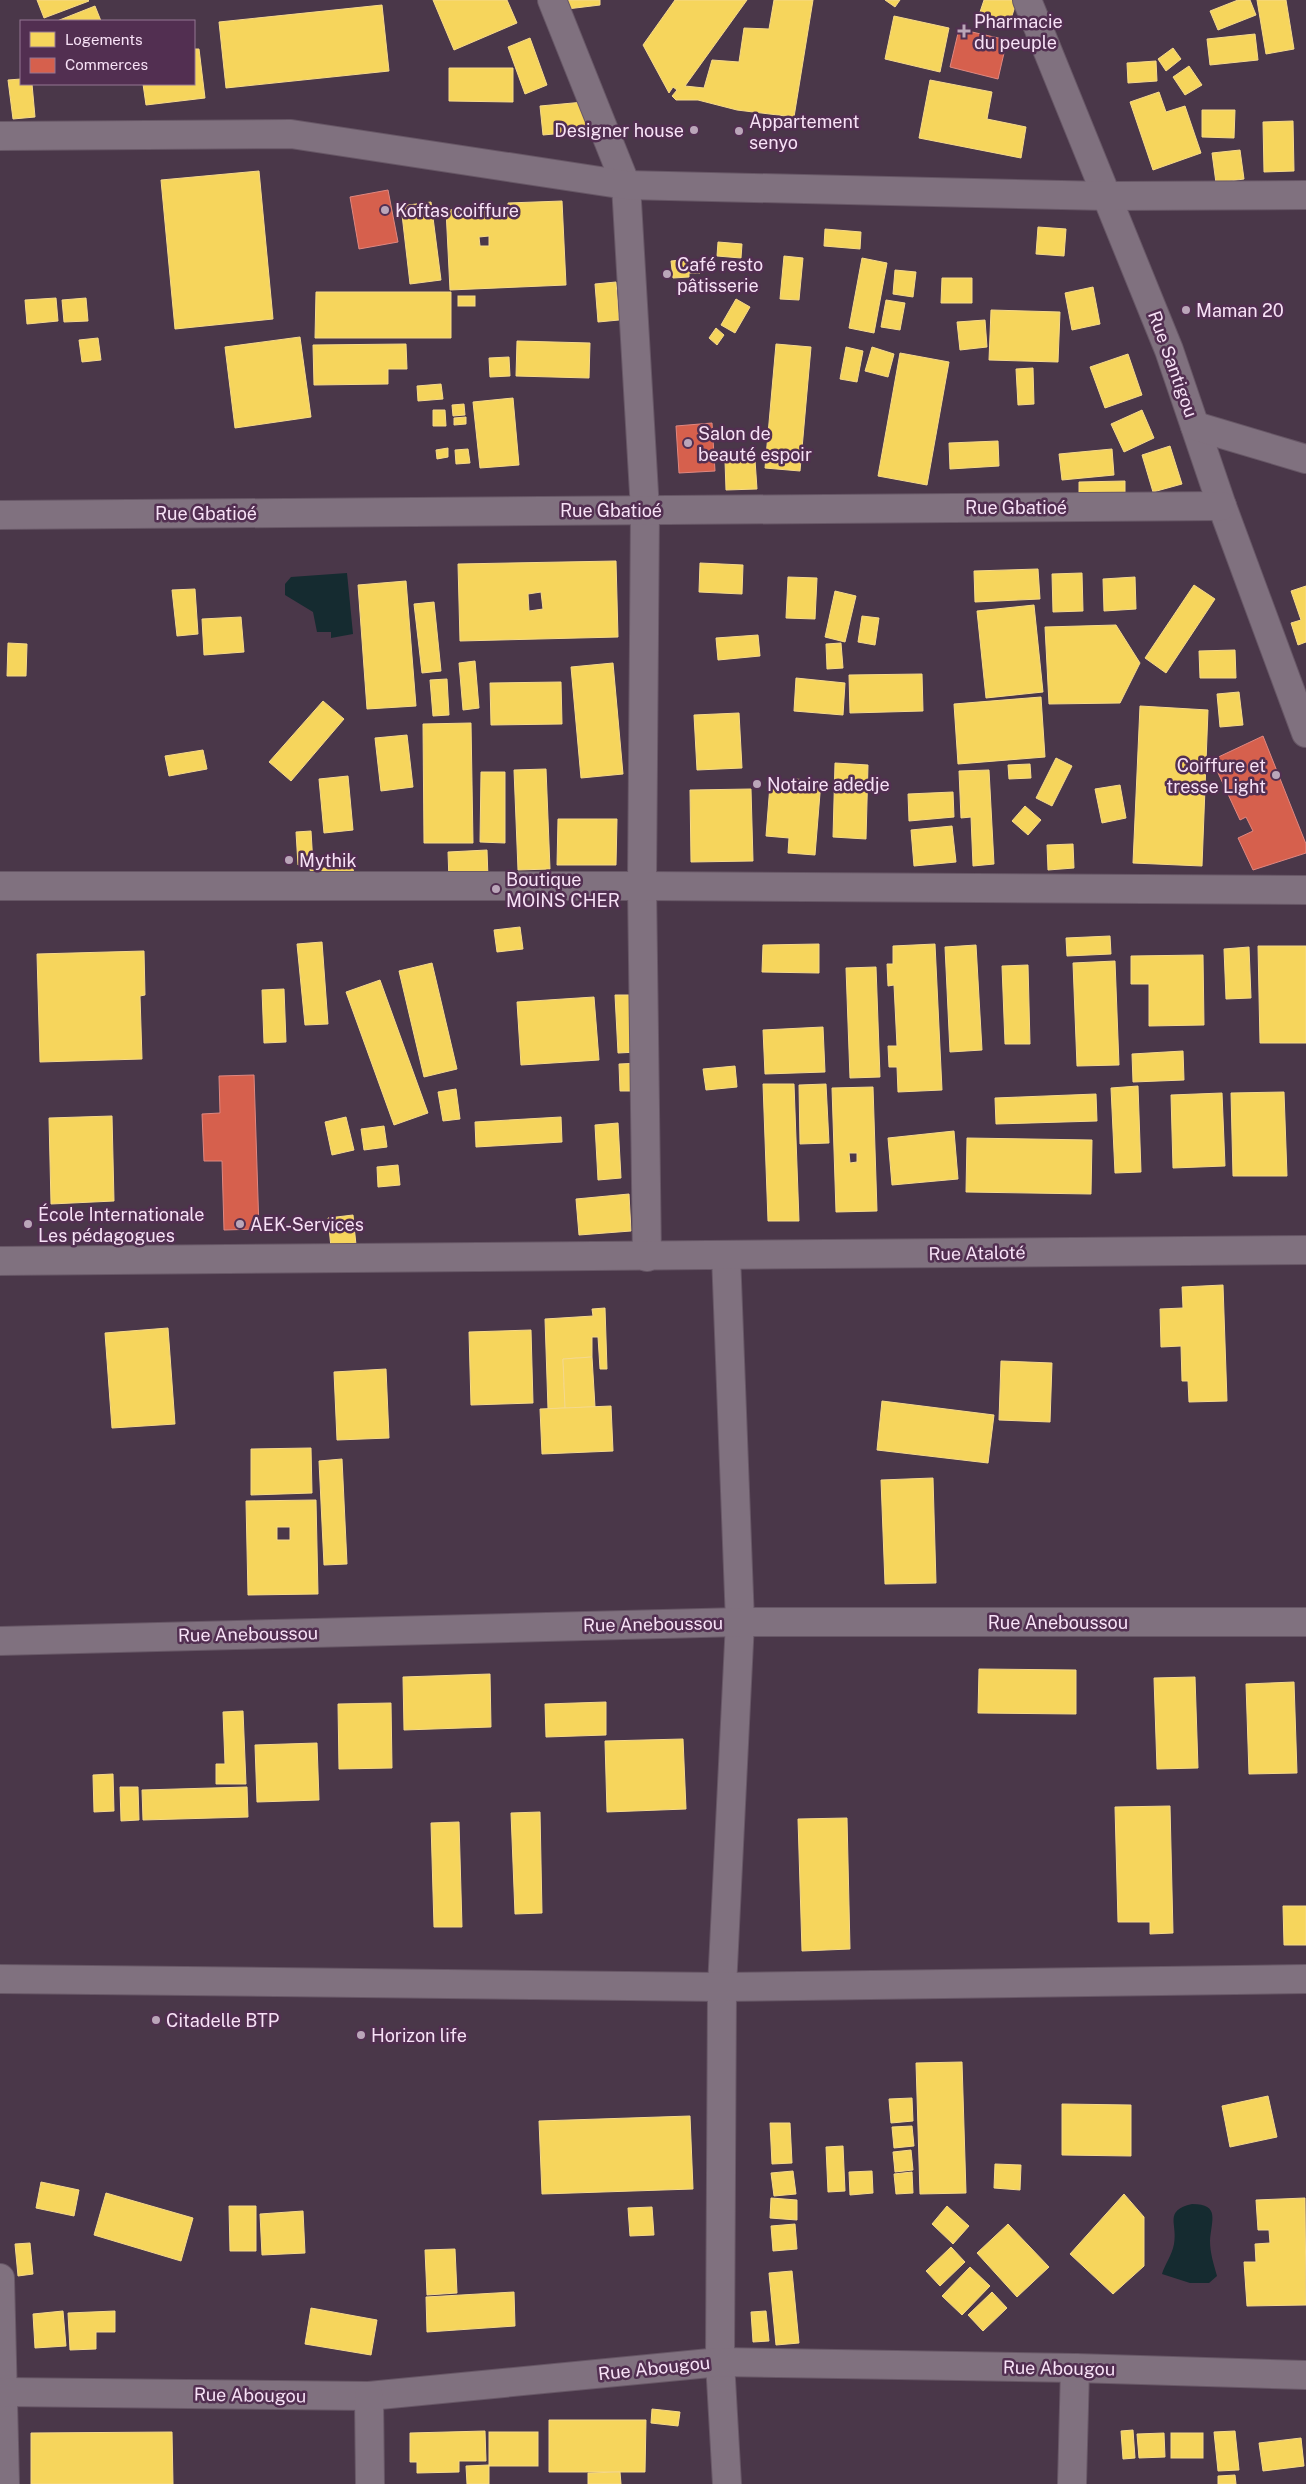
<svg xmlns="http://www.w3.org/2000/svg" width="1306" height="2484" viewBox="0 0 1306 2484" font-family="'Public Sans',sans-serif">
<rect width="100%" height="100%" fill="#4a3749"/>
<g fill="#152b30">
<polygon points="347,573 353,634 331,638 331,632 317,632 313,612 285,595 285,584 291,577"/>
<path d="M1192,2204C1221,2204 1211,2221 1210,2241C1210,2253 1214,2265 1217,2276L1209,2283H1190L1162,2274C1165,2264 1172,2255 1174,2244C1178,2223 1163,2211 1192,2204Z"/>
</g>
<g fill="#f6d55c" stroke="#f6d98a" fill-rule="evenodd">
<polygon points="37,0 88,0 89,1 44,18"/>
<polygon points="433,0 507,0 517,23 454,50"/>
<polygon points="566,0 600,0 600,5 567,9"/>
<polygon points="675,0 747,0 685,86 704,88 712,60 739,62 744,28 769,29 774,0 813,0 794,117 737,110 698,100 676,100 672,96 677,90 673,87 669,93 643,45"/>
<polygon points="885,0 900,0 895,7"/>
<polygon points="984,0 1017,0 1010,22 980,12"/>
<polygon points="1238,0 1250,0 1256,15 1218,30 1210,11"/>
<polygon points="1257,0 1286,0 1294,49 1266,54"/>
<polygon points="382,5 389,71 226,88 219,22"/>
<polygon points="95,6 101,21 57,21"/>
<polygon points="894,16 949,28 940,72 885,59"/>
<polygon points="1255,34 1258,60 1210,65 1207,39"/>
<polygon points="530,38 547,85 525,94 508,47"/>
<polygon points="1173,48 1181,59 1166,71 1158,59"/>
<polygon points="194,49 199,49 205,98 146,105 143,84 194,84"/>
<polygon points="1156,61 1157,81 1128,83 1127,63"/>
<polygon points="1189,66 1202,85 1185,95 1173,77"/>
<polygon points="449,68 513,68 513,102 449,101"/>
<polygon points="21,79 21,84 32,84 35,117 13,119 8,80"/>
<polygon points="930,80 992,92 987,119 1026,127 1021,158 919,138"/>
<polygon points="1159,92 1166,112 1185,106 1201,153 1153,170 1130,102"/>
<polygon points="584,102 587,131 543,135 540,106"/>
<polygon points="1202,110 1235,110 1234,138 1202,137"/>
<polygon points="1293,121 1294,171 1264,172 1263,122"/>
<polygon points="1240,150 1244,179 1216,183 1212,153"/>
<polygon points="259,171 273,319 175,329 161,180"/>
<path d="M562,201L566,285L450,290L446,210L508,207V203ZM489,236V246H480L479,237Z"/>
<polygon points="431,202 441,280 410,284 401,206"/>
<polygon points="1038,227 1066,229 1064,256 1036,254"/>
<polygon points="825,229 861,232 860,249 824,246"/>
<polygon points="718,242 742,244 741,258 717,256"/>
<polygon points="784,256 803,258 799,300 780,299"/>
<polygon points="862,258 887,263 874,333 849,328"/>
<polygon points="689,259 689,264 700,263 700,273 689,273 689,277 673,278 671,261"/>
<polygon points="895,270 916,272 913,297 893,294"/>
<polygon points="942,278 972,278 972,303 941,303"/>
<polygon points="616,282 619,320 598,322 595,284"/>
<polygon points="1093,287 1100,324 1072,330 1065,293"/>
<polygon points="316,292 451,292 451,338 315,338"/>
<rect x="458" y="296" width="17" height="10"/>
<polygon points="56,298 58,321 27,324 25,300"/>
<polygon points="86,298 88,321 64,322 62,300"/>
<polygon points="736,299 750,307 735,333 721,325"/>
<polygon points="886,300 905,303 900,330 881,327"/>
<polygon points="991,310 1060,312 1058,362 989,360"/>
<polygon points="985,320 987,347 960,350 957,322"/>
<polygon points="716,328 724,335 717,345 709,338"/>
<polygon points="300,337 311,417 235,428 225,347"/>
<polygon points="98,338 101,360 82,362 79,340"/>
<polygon points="517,341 590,343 589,378 516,376"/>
<polygon points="406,344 407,369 388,369 388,384 314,385 313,345"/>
<polygon points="776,344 811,347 800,471 765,468"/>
<polygon points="846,347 863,351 857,382 840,379"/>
<polygon points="872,347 894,354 888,377 865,371"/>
<polygon points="900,353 949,362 927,485 878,476"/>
<polygon points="1128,354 1142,395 1105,408 1090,367"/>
<polygon points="509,357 510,376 490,377 489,358"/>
<polygon points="1033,368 1034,404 1018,405 1016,369"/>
<polygon points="441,384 443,399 418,401 417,386"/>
<polygon points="513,398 519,465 480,468 473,402"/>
<polygon points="464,404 465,415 453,416 452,405"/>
<polygon points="433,410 445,410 446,426 433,426"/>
<polygon points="1142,410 1154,438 1124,452 1111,424"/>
<polygon points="466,417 466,424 454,425 454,418"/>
<polygon points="998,441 999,466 950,469 949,443"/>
<polygon points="1170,446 1182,484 1153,492 1142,455"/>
<polygon points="448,448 448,457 437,459 436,450"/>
<polygon points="468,449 470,463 456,464 455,450"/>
<polygon points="1112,449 1114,475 1062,480 1059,454"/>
<polygon points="755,460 757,489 726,490 725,461"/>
<polygon points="1125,481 1125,497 1079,496 1079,482"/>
<path d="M616,561L618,637L460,641L458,564ZM541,592L543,609L529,611L528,594Z"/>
<polygon points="700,563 743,565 742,594 699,592"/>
<polygon points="1038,569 1040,599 975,602 974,571"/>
<polygon points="1082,573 1083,611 1053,612 1052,574"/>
<polygon points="788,577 817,578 815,619 786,618"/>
<polygon points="1135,577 1136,609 1104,611 1103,579"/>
<polygon points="406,581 416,706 367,709 358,585"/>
<polygon points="1194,585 1215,599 1166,673 1145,658"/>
<polygon points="1306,586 1306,642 1298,645 1291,623 1301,620 1291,591"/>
<polygon points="195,589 198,634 177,636 172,590"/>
<polygon points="835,591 856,596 845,642 825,637"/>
<polygon points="434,602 441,671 422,673 414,604"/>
<polygon points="1034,605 1043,692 986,698 977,611"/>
<polygon points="862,616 879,618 875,645 858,642"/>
<polygon points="241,617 244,652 204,655 202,619"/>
<polygon points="1116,625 1140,663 1120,703 1049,704 1045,627"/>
<polygon points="758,635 760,656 718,660 716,638"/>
<polygon points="8,643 27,644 26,676 7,676"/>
<polygon points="841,643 843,668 827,669 826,644"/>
<polygon points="1235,650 1236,678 1200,678 1199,651"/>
<polygon points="475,661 479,708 463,710 459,663"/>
<polygon points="613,663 623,774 581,778 571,667"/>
<polygon points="922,674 923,711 850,713 849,675"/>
<polygon points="796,678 845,683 843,715 794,711"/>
<polygon points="447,679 449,715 433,716 430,680"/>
<polygon points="561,682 562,724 491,725 490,683"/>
<polygon points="1239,692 1243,725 1220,727 1217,694"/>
<polygon points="1041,697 1045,757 958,764 954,704"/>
<polygon points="323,701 344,719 291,781 269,762"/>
<polygon points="1140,706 1208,710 1202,866 1133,863"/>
<polygon points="739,713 742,768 697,770 694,715"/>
<polygon points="471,723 473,843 424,843 423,724"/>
<polygon points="407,735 413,787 381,791 375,738"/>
<polygon points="203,750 207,769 169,776 165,756"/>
<polygon points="1056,758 1072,766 1052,806 1036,798"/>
<polygon points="835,763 868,765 866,839 833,837"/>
<polygon points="1030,764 1031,778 1009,779 1008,765"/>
<polygon points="546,769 550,869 518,870 514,770"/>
<polygon points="989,770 994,864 973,866 971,817 961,818 959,771"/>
<polygon points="481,772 505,772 505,843 480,842"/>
<polygon points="348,776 353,830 324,833 319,779"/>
<polygon points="794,779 821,781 815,855 788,853 789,838 766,836 770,785 793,787"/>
<polygon points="1120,785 1126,818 1102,823 1095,789"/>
<polygon points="751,789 753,861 691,862 690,790"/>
<polygon points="953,792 954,817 909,821 908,794"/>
<polygon points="1025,806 1041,820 1028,835 1012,821"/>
<polygon points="558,819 617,819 616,865 557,865"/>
<polygon points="952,826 956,862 914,866 911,830"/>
<polygon points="311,831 313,864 298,865 296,832"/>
<polygon points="1073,844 1074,868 1048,870 1047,845"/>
<polygon points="487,850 488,878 449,881 448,852"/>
<polygon points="353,866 354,880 312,883 310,869"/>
<polygon points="520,927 523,949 497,952 494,930"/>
<polygon points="1110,936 1111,954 1067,956 1066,938"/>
<polygon points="322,942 328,1024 305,1025 297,944"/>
<polygon points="819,944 819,973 762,972 763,945"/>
<polygon points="935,944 942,1090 898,1092 897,1067 889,1067 888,1046 897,1046 894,985 888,986 887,964 893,964 893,946"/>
<polygon points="976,945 982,1050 950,1052 945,947"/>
<polygon points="1258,946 1306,946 1306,1043 1260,1043"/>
<polygon points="1249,947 1251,998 1226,999 1224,949"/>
<polygon points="144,951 145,995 140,996 142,1059 40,1062 37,954"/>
<polygon points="1203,955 1204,1025 1149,1026 1149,984 1131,984 1131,956"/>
<polygon points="1115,961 1119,1065 1077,1066 1073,963"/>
<polygon points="432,963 457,1069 424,1077 399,971"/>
<polygon points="1028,965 1030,1044 1005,1044 1002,966"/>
<polygon points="876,967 880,1077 850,1078 846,968"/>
<polygon points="380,980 428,1113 394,1125 346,992"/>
<polygon points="284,989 286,1042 264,1043 262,990"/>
<polygon points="615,995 635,995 638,1052 618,1053"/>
<polygon points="594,997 599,1060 521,1065 517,1002"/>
<polygon points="823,1027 825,1072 765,1074 763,1030"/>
<polygon points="1183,1051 1184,1080 1133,1082 1132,1054"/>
<polygon points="642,1063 642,1091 620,1091 619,1064"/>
<polygon points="735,1066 737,1087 706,1090 703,1069"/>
<polygon points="763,1084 794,1084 799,1221 768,1221"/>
<polygon points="826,1084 829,1143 800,1144 799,1085"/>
<polygon points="1138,1086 1141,1172 1115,1173 1111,1088"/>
<path d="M873,1087L877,1211L836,1212L832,1088ZM849,1153H857V1162L850,1163Z"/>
<polygon points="456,1089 460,1119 443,1121 438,1092"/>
<polygon points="1284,1092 1287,1176 1233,1176 1231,1093"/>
<polygon points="1222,1093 1225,1166 1173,1168 1171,1095"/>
<polygon points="1096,1094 1097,1121 996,1124 995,1098"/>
<polygon points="112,1116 114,1201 51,1204 49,1118"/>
<polygon points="346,1117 354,1150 332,1155 325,1122"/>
<polygon points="561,1117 562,1142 476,1147 475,1122"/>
<polygon points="618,1123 621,1178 598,1180 595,1125"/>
<polygon points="384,1126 387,1147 364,1150 361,1129"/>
<polygon points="954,1131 958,1179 892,1185 888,1138"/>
<polygon points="967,1138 1092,1140 1091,1194 966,1192"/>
<polygon points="398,1165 400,1185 378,1187 377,1167"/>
<polygon points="629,1194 631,1231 579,1235 576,1199"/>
<polygon points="353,1215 357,1255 332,1257 328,1218"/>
<polygon points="1223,1285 1227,1401 1189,1402 1188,1381 1182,1381 1181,1346 1161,1347 1160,1309 1183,1308 1182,1287"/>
<polygon points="605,1308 607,1369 600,1369 598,1337 592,1337 592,1357 563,1359 565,1408 548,1409 545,1319 593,1316 592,1309"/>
<polygon points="168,1328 175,1424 112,1428 105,1333"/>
<polygon points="531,1330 533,1403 471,1405 469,1332"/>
<polygon points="592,1357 595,1407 565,1408 563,1359"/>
<polygon points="1001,1361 1052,1363 1050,1422 999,1420"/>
<polygon points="386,1369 389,1438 337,1440 334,1372"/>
<polygon points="882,1401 994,1415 988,1463 877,1450"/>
<polygon points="611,1406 613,1451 542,1454 540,1409"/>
<polygon points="311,1448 312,1493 251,1495 251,1449"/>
<polygon points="342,1459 347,1564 324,1565 319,1461"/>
<polygon points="933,1478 936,1583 885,1584 881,1480"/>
<path d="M316,1500L318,1594L248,1595L246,1501ZM277,1527H290V1540H277Z"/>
<polygon points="979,1669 1076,1670 1076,1714 978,1713"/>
<polygon points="490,1674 491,1727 404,1730 403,1677"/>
<polygon points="1195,1677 1198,1768 1157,1769 1154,1678"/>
<polygon points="1294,1682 1297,1773 1249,1774 1246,1684"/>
<polygon points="606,1702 606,1735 546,1737 545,1704"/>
<polygon points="391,1703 392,1768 339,1769 338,1704"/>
<polygon points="243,1711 246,1784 216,1784 216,1764 225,1764 223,1712"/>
<polygon points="683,1739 686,1809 607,1812 605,1741"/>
<polygon points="317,1743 319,1800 257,1802 255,1745"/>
<polygon points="113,1774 114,1811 94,1812 93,1775"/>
<polygon points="120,1787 138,1787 139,1820 121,1821"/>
<polygon points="247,1787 248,1817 143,1820 142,1790"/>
<polygon points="1170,1806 1173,1933 1150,1934 1150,1922 1118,1922 1115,1807"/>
<polygon points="540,1812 542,1913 515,1914 511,1813"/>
<polygon points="847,1818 850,1949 802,1951 798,1819"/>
<polygon points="459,1822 462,1927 434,1927 431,1823"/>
<polygon points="1283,1906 1306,1906 1306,1945 1284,1945"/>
<polygon points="962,2062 966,2193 920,2194 916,2063"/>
<polygon points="1268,2096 1277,2137 1230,2147 1222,2106"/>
<polygon points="912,2098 913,2121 891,2123 889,2099"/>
<polygon points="1062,2104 1131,2105 1131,2156 1062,2155"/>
<polygon points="690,2116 693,2189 542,2194 539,2121"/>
<polygon points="770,2123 790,2123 792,2163 772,2164"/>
<polygon points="912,2126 914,2146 894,2148 892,2127"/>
<polygon points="843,2146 845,2191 828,2192 826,2147"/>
<polygon points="911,2150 913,2170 895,2172 893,2152"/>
<polygon points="995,2164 1021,2165 1020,2190 994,2188"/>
<polygon points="793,2171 796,2194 774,2196 771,2173"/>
<polygon points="872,2171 873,2193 850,2195 849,2172"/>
<polygon points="912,2172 913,2193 896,2194 894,2174"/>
<polygon points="41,2182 79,2190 74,2216 36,2208"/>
<polygon points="106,2193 193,2218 181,2261 94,2235"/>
<polygon points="1124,2194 1144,2217 1144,2266 1113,2294 1070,2254"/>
<polygon points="771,2198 797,2200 797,2220 770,2218"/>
<polygon points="1305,2198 1306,2305 1247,2306 1244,2262 1256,2262 1255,2244 1270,2243 1269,2230 1258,2230 1256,2200"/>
<polygon points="229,2206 256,2206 256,2251 230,2251"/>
<polygon points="947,2206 969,2226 953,2244 932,2224"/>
<polygon points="652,2207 654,2235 630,2236 628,2208"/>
<polygon points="303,2211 305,2253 262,2255 260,2214"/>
<polygon points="795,2224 797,2249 773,2251 771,2226"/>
<polygon points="1008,2224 1049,2267 1017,2297 977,2253"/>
<polygon points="30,2243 33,2274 18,2276 15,2244"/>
<polygon points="951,2247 965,2262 940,2286 926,2271"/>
<polygon points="455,2249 457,2293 427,2295 425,2250"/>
<polygon points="970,2267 990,2286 962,2315 942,2296"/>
<polygon points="792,2271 799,2343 776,2345 769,2273"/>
<polygon points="514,2292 515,2326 427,2332 426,2297"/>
<polygon points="992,2292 1007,2308 983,2331 968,2315"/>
<polygon points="311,2308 377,2320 371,2355 305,2344"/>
<polygon points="63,2311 66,2346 35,2348 33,2314"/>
<polygon points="115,2311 115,2332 96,2332 96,2349 70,2350 68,2313"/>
<polygon points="766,2311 769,2341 753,2342 751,2312"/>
<polygon points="652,2409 680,2412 678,2426 651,2423"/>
<polygon points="549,2420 646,2420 645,2472 549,2472"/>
<polygon points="1133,2430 1135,2458 1123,2459 1121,2431"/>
<polygon points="485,2431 486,2461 459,2461 459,2472 417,2473 417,2462 410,2462 410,2433"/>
<polygon points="1235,2431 1239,2470 1218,2471 1214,2432"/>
<polygon points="172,2432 173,2484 31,2484 31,2433"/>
<rect x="489" y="2432" width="49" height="34"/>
<polygon points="1164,2433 1165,2457 1139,2458 1137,2434"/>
<rect x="1171" y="2433" width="32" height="25"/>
<polygon points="1301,2438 1304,2466 1263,2471 1259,2443"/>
<polygon points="489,2465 489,2484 467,2484 466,2466"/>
<polygon points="620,2472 621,2484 588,2484 588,2473"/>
<polygon points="1235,2475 1236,2484 1218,2484 1218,2476"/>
</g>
<g fill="#d6604d" stroke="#e08780">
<polygon points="959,29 1007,40 998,79 950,67"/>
<polygon points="388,190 398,242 359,249 350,197"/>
<polygon points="712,423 715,471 679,473 676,426"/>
<polygon points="1263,736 1306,844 1306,853 1253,870 1238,838 1253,831 1246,817 1240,820 1212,760"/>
<polygon points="254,1075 259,1229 224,1230 222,1161 204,1161 202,1114 220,1113 219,1076"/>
</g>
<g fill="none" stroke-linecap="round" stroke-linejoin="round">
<defs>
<g id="street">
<polyline points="552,0 626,185 645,510 642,886 647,1257"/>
<polyline points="1027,0 1169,350 1222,506 1306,733"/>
<polyline points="0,136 291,134 626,185 1107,196 1306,195"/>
<polyline points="1195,426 1306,459"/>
<polyline points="0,515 1222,506"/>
<polyline points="0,886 642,886 1306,890"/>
<polyline points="726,1255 740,1622 722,1987 720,2362 727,2484"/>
<polyline points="0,1261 1306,1250"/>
<polyline points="0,1641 740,1622 1306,1622"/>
<polyline points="0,1979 722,1987 1306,1979"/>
<polyline points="0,2278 5,2484"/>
<polyline points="3,2392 369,2396 720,2362 1075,2368 1306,2375"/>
<polyline points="369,2396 370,2484"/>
<polyline points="1072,2484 1075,2368"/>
</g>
</defs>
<use href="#street" stroke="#675766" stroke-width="30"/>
<use href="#street" stroke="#80717f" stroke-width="28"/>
</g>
<g fill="#baa6b9" stroke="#522f51" stroke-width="2">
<path d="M961.5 23.5h5v5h5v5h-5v5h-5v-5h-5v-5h5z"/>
<circle cx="694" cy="130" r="5"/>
<circle cx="739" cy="131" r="5"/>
<circle cx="385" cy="210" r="5"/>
<circle cx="667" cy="274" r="5"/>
<circle cx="1186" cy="310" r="5"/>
<circle cx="688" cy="443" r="5"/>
<circle cx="1276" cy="775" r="5"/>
<circle cx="757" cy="784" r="5"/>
<circle cx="289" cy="860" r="5"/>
<circle cx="496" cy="889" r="5"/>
<circle cx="28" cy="1224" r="5"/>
<circle cx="240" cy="1224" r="5"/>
<circle cx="156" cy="2020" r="5"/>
<circle cx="361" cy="2035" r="5"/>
</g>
<g text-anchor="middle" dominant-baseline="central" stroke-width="5" stroke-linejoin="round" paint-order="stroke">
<g font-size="18" fill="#f7e1f6" stroke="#522f51" text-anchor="start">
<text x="974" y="21">Pharmacie<tspan x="974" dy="21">du peuple</tspan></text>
<text x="749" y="121">Appartement<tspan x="749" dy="21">senyo</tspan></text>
<text x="684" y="130" text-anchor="end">Designer house</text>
<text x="395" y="210">Koftas coiffure</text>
<text x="677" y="264">Café resto<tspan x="677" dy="21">pâtisserie</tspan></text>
<text x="1196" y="310">Maman 20</text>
<text x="698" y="433">Salon de<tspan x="698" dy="21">beauté espoir</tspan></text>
<text x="1266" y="765" text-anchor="end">Coiffure et<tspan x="1266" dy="21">tresse Light</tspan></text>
<text x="767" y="784">Notaire adedje</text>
<text x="299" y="860">Mythik</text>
<text x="506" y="879">Boutique<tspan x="506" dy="21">MOINS CHER</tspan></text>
<text x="38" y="1214">École Internationale<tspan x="38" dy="21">Les pédagogues</tspan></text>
<text x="250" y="1224">AEK-Services</text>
<text x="166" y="2020">Citadelle BTP</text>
<text x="371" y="2035">Horizon life</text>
</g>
<g font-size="18" fill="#f7e1f6" stroke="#522f51">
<text transform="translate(1173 364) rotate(70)">Rue Santigou</text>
<text x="1016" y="507">Rue Gbatioé</text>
<text x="611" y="510">Rue Gbatioé</text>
<text x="206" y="513">Rue Gbatioé</text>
<text transform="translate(977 1253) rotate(-1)">Rue Ataloté</text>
<text x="1058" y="1622">Rue Aneboussou</text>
<text transform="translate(653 1624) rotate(-1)">Rue Aneboussou</text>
<text transform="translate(248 1634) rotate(-1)">Rue Aneboussou</text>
<text transform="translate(654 2368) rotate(-6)">Rue Abougou</text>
<text transform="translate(1059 2368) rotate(1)">Rue Abougou</text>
<text transform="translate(250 2395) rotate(1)">Rue Abougou</text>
</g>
</g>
<rect x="20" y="20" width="175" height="65" fill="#522f51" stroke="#947693"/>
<rect x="30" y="32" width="25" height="15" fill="#f6d55c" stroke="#947693"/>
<text x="65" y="45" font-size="15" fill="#f7e1f6">Logements</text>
<rect x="30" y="58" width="25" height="15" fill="#d6604d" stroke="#947693"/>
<text x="65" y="70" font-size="15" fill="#f7e1f6">Commerces</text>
</svg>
